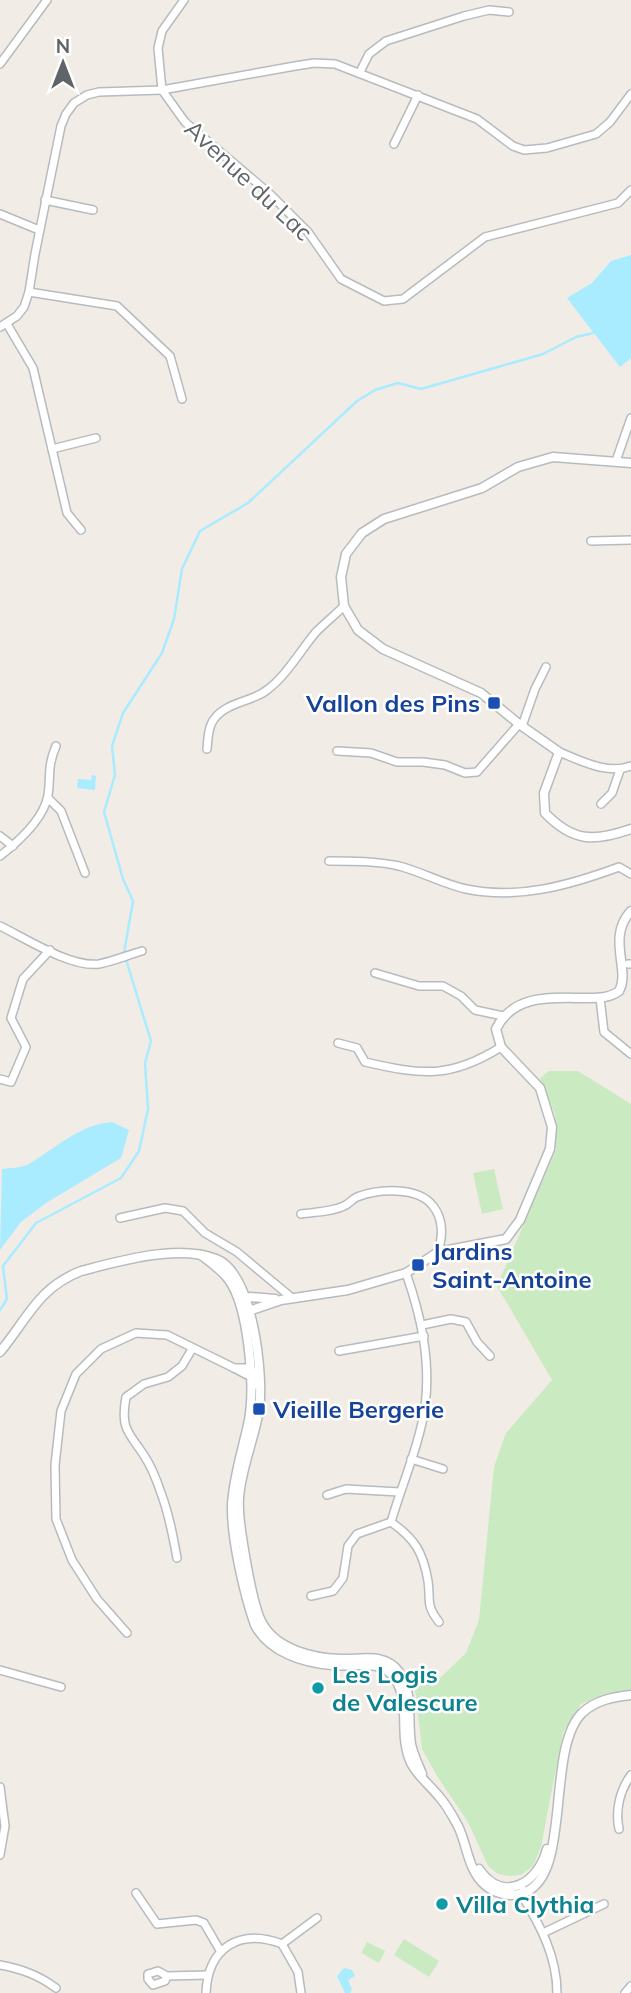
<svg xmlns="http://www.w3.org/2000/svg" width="631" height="1993" viewBox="0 0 631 1993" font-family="Mulish,sans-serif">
<rect width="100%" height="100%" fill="#f1ede6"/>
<g fill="#caeac1">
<polygon points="549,1071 578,1071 631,1104 631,1690 608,1693 581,1704 563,1732 541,1847 533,1866 521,1875 509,1876 498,1874 488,1866 468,1822 437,1776 422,1749 413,1672 438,1680 466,1653 479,1620 494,1467 506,1433 552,1380 497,1286 556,1150 555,1114 540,1078"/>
<polygon points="494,1169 503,1209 482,1214 473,1173"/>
<polygon points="404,1939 439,1961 429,1977 394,1955"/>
<polygon points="367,1942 385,1951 379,1963 361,1953"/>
</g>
<g fill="#a9ebff">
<polygon points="631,255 631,358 620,367 567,298 592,283 611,261"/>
<polygon points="92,775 96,776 95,790 77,788 78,779 91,780"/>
<path d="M112,1122L129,1130L121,1158L46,1203L21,1222L0,1250L2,1169C9,1168 23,1168 29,1164C54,1149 81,1124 112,1122Z"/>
<polygon points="344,1968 352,1970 355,1976 348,1980 352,1989 350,1993 345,1993 337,1976"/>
</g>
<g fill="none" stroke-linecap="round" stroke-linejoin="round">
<polyline stroke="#a9ebff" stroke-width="2.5" points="0,1310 7,1299 3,1266 36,1223 121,1178 139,1151 148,1109 145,1063 151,1041 124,953 133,901 123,879 104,812 115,775 112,746 123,713 162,653 174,619 182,569 200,531 248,503 357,401 375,390 398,383 421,389 491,369 543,354 576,337 593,333"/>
<defs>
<g id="minor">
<polyline points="184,0 162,31 158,48 162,90 185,122 270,194 308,232 341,279 384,301 403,299 485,237 618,203 631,190"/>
<polyline points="0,64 47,0"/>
<polyline points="360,72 369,54 386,41 464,16 489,10 509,12"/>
<polyline points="394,144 418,95"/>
<polyline points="45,200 93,210"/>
<polyline points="0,214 39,230"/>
<polyline points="29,292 117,306 170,356 182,399"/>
<polyline points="7,324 33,368 67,513 81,530"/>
<polyline points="0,327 17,316 24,307 29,292 35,254 61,126 66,114 74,103 87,95 99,92 162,90 295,66 314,63 335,64 477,119 513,146 524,150 547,148 596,134 610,122 631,94"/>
<polyline points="52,449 96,438"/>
<polyline points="616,461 631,418"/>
<polyline points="591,541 631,540"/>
<polyline points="522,726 535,689 546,667"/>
<path d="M207,749C208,739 208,726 215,718C227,702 252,702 267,690C287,675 300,651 316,632C325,623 335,615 344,606"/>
<polyline points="337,751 371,753 397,762 423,762 445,765 465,773 477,772 519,724"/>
<path d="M559,752C582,761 607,775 631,766"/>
<polyline points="48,798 61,811 85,873"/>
<polyline points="601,804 612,793 620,770"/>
<polyline points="0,836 13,846"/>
<path d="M0,856C18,842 44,819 48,795C51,775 47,767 56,746"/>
<path d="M329,861C352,861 377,861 399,866C422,872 443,884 466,889C519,900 570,885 619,867L631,874"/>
<path d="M0,926C25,938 71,968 99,964C114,961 128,955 142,951"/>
<polyline points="628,964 631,964"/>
<polyline points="375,973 419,986 443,986 461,996 475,1010 503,1016"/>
<polyline points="600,998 604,1032 631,1054"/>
<path d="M338,1043L357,1048L365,1062C422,1075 450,1079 501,1047"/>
<polyline points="0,1079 11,1082 26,1047 11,1018 23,979 50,950"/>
<path d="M301,1214C314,1212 332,1212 344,1206C349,1204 352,1199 357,1197C378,1189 418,1186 433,1206C444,1220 443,1236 438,1252"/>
<polyline points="120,1218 165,1208 183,1211 205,1233 237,1252 292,1298"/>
<polyline points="422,1325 451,1319 466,1322 477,1342 490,1356"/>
<polyline points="339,1351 424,1336"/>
<polyline points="251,1377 234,1368 250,1368 255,1374 256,1385"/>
<polyline points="411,1459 443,1469"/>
<polyline points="327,1495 346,1489 399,1492"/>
<path d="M391,1522C402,1484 419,1446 425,1407C431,1360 421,1316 406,1273"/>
<path d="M391,1522C415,1539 423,1552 428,1581C431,1601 425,1604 439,1622"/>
<path d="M177,1558C173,1536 169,1514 161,1493C157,1481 152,1468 145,1457C129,1432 120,1430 126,1397L144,1384L168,1377L182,1366L192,1349"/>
<polyline points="311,1596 333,1591 343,1578 348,1546 357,1534 391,1522"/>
<polyline points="127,1633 97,1599 72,1560 56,1519 55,1465 61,1411 76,1374 101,1349 136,1333 167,1335 234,1368"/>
<polyline points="0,1670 61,1687"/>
<polyline points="0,1787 5,1826 0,1855"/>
<path d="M619,1829C615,1810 620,1790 631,1775"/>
<path d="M523,1890L521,1894C540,1925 557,1956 557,1993"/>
<polyline points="136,1893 157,1924 196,1920 204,1923 221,1952"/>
<polyline points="543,1933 604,1904"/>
<polyline points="282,1944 317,1918"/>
<path d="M0,1965C22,1969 38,1975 56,1988"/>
<polyline points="167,1976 165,1981 153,1985 148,1979 148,1974 158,1971 167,1976 207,1975"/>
<path d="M206,1993C208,1947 240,1928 282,1944L298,1972L301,1993"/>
<polyline points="625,1993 631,1986"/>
</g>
<g id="tertiary">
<path d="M631,463L553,457L518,467L482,488L384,519L362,533L346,554L341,577L344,606L358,630L383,649L481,693L519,724L559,752L544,793L545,813C573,842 594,842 631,829"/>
<path d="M201,1255C210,1262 222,1270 229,1280C249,1308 255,1387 249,1420C243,1449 234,1475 232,1504C231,1537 244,1594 255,1625C269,1652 303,1663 332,1665C356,1668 385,1656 398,1684C409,1707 400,1734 409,1758C414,1773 431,1786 441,1799C448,1807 453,1817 458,1826C467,1844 468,1870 484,1884C494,1893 509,1898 523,1893C573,1877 545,1750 582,1713C596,1700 613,1697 631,1695"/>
<polyline points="244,1301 250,1297 275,1299"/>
<path d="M249,1311L281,1300L348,1290L406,1273L438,1252L506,1239L520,1220L550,1149L552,1127L540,1088L501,1047L496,1029C514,993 553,998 587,998C598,998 610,998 619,991C631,970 606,938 631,911"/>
<path d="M0,1352C28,1318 38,1288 81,1271C120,1261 177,1244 216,1259C253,1273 264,1376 259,1410C254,1440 241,1468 239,1498C237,1519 252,1605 262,1623C276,1649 312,1658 340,1659C361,1660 385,1652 399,1672C414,1694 407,1719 411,1744C413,1754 418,1764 422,1774"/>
<path d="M479,1869C503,1904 538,1884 547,1849"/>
</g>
</defs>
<use href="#minor" stroke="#b7bbbe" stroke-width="10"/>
<use href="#tertiary" stroke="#b7bbbe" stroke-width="11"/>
<use href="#minor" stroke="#fff" stroke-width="7"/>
<use href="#tertiary" stroke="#fff" stroke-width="8"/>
</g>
<g fill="#1a4fb4" stroke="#fff" stroke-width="2.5">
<rect x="487" y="696" width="14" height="14" rx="3.5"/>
<rect x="411" y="1258" width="14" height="14" rx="3.5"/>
<rect x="252" y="1402" width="14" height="14" rx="3.5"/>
</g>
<g fill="#0f9aa8" stroke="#fff" stroke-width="2.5">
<circle cx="318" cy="1688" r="7"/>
<circle cx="442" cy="1904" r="7"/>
</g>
<g text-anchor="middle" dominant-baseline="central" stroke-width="5" stroke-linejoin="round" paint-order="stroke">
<g font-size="24" fill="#5e6468" stroke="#fff">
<text transform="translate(249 180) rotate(43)">Avenue du Lac</text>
</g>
<g font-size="24" font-weight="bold" fill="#164399" stroke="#fff" text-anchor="start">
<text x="480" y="703" text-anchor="end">Vallon des Pins</text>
<text x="432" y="1251">Jardins<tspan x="432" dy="28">Saint-Antoine</tspan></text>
<text x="273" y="1409">Vieille Bergerie</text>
</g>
<g font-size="24" font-weight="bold" fill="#0d838f" stroke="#fff" text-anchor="start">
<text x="332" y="1674">Les Logis<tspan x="332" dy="28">de Valescure</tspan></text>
<text x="456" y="1904">Villa Clythia</text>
</g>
</g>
<g transform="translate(63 63)" stroke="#ffffff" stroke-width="5" paint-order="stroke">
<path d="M0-5L12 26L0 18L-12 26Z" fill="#5e6468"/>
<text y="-10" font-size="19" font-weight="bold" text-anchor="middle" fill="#5e6468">N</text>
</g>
</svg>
